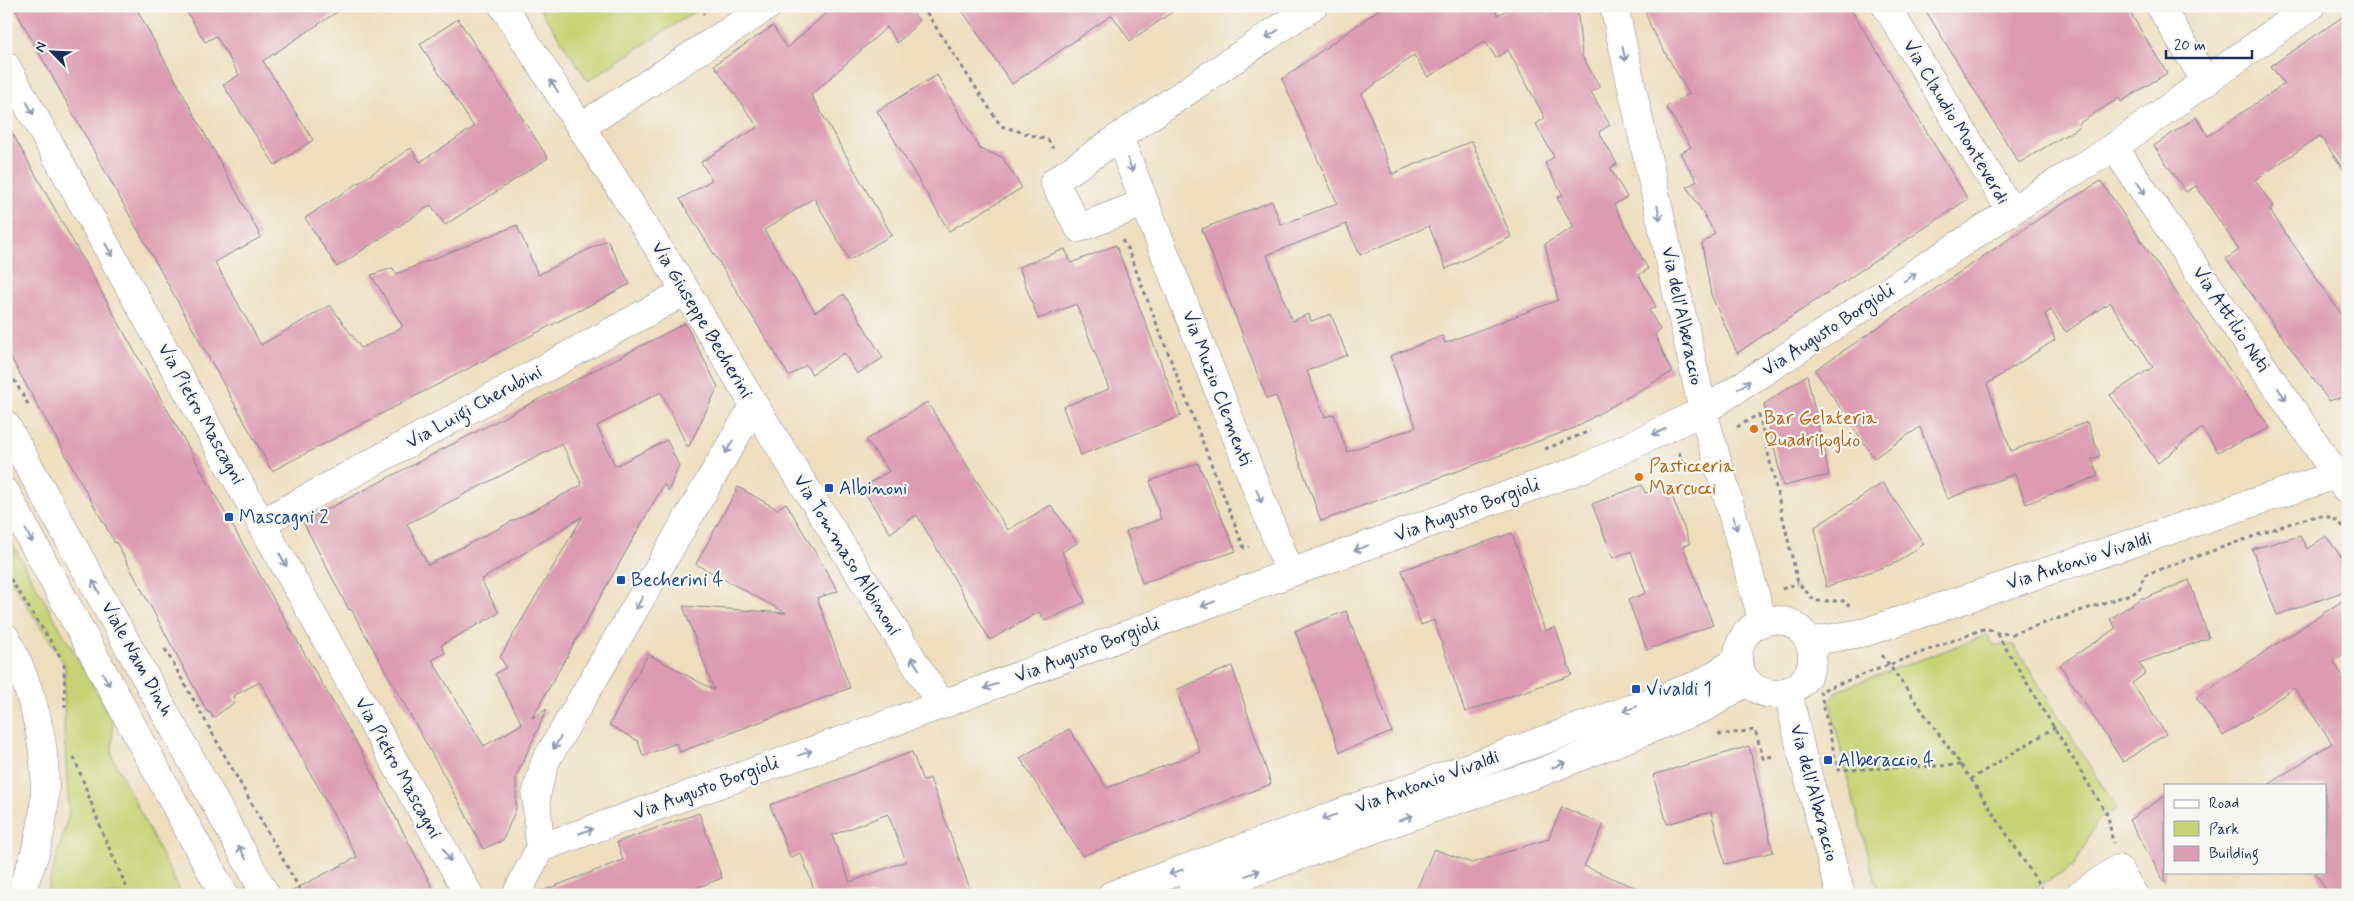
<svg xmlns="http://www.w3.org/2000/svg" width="2354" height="901" viewBox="0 0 2354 901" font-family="Mynerve,sans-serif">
<rect width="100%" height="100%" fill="#f6f6f2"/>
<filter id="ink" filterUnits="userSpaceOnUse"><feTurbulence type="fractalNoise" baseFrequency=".02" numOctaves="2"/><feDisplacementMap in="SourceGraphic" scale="10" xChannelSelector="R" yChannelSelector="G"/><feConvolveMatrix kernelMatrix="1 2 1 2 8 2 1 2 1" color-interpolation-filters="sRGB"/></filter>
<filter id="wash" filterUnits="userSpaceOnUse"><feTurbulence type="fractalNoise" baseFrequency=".0096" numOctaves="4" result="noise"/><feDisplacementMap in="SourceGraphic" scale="20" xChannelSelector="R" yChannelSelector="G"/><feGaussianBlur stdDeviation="1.12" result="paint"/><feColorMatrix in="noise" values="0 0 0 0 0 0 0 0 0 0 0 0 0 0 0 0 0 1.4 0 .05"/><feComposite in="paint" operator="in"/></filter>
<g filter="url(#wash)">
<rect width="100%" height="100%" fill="#eedebd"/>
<g fill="#c6d475" stroke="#70826a">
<polygon points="538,6 703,6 588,81"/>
<polygon points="6,533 113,721 112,756 182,895 46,895 69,813 64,732 65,665 6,572"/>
<polygon points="1987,635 1994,645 2014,645 2117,809 2098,820 2075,865 2023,895 1879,895 1845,769 1830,702 1838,690"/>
</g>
<g id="blocks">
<g fill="#dc9bb1" fill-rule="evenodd">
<polygon points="13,6 135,6 261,237 215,262 261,345 330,305 361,348 401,328 402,325 371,275 393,268 396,274 517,225 538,275 607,240 630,284 272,471"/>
<polygon points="183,6 346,6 263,61 313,140 275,165 223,85 239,75 216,36 205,42"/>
<polygon points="834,6 911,6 909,9 920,21 897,43 887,27 811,95 892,235 849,260 814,198 764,230 815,312 844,294 883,358 857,374 844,353 812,374 806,365 789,376 680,199 712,180 701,162 758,127 714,65 773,26 787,48"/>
<polygon points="959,6 1181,6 1130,41 1112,15 1012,84"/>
<path d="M1384,6H1492L1498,15L1514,6H1577L1582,56L1600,87L1591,92L1610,125L1599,132L1617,164L1610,168L1627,197L1614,205L1648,269L1639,275L1656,307L1649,310L1660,329L1655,335L1672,372L1572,429L1321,521L1276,396L1267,399L1202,229L1272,201L1281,225L1337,203L1282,79ZM1485,41L1496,58L1508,50L1545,118L1536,124L1554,157L1545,163L1563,195L1557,198L1574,227L1545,244L1558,300L1445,343L1442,336L1390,356L1416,427L1347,452L1334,414L1325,417L1307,371L1347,355L1331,314L1311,321L1309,314L1292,321L1267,255L1346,224L1360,255L1429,226L1446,269L1511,237L1472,141L1392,174L1362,94L1414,55L1428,77Z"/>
<polygon points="1644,6 1849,6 1968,199 1737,353 1711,295 1702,244 1715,233 1687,187 1697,181 1680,153 1691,147 1666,107 1689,94 1651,28"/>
<polygon points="1923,6 2126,6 2167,73 2121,102 2119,98 2078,124 2079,127 2019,163"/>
<polygon points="2348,13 2348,176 2320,136 2255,180 2273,206 2269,209 2348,324 2348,395 2329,401 2226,259 2239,250 2196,186 2186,192 2154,146 2196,117 2208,136 2284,84 2271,66"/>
<polygon points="458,19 548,158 445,225 431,205 337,267 305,218 411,148 420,162 474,127 420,44"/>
<polygon points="937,75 980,149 1002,157 1022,188 949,231 877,111"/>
<polygon points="6,122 288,625 360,749 436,895 284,895 357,857 260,682 233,696 235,702 213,718 210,712 208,713 116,542 115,543 6,349"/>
<polygon points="2101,181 2181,300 2270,428 2218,452 2202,428 2158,463 2110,395 2153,367 2110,302 2066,332 2051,310 2045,314 2055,340 1987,384 2011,451 2087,422 2100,456 2092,459 2098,476 2026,504 2015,474 1947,499 1920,427 1874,458 1815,370 2043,216"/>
<polygon points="1116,245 1181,416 1081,455 1063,407 1109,389 1076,304 1038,319 1019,267 1065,249 1071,263"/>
<path d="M685,323L718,387L688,448L661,392L597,426L615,466L667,440L679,466L668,491L664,484L532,718L547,709L516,777V809L503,840L483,849L464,811L351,609L349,610L303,522ZM562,444L582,485L428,565L407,524ZM583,516L500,657L506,667L495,674L522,724L484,746L432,660L445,653L441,645L499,613L481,580Z"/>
<polygon points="1807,375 1829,475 1783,486 1764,404"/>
<polygon points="927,402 1008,530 1051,505 1077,543 1062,552 1085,602 1045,621 1039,612 990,640 917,515 890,533 862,488 889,471 866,440"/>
<polygon points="1198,463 1236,551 1142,583 1126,531 1161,519 1150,481"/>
<polygon points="1883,483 1924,544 1898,562 1826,587 1815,527"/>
<polygon points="1642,485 1645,493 1668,485 1690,544 1683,546 1713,625 1647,650 1628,600 1646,593 1631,551 1613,558 1592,504"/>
<polygon points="738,487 777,509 786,503 838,591 817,598 850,688 680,752 676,743 643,756 638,741 609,725 648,654 714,690 683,606 786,613 696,564"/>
<polygon points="1512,533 1545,631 1555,627 1572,675 1465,712 1434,620 1421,625 1402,570"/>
<polygon points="2300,536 2307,549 2326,536 2348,566 2348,590 2277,615 2252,549"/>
<polygon points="2189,580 2209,638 2139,663 2146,673 2132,683 2166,734 2123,762 2060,665 2116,628 2110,619 2143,597 2144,599"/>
<polygon points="2348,597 2348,651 2333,661 2348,684 2348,895 2329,895 2315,872 2325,872 2325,785 2268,785 2332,743 2294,688 2223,736 2196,697"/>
<polygon points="1346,611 1392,732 1340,752 1295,631"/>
<polygon points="1232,666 1271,784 1082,856 1020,758 1069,729 1107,788 1200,752 1176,690"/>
<polygon points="1749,746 1773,852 1725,864 1711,812 1667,824 1653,775"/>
<path d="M912,752L923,781L930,778L972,895H816L801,853L790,857L770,805ZM888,814L906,861L850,882L832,835Z"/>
<polygon points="2165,796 2165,883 2129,820"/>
<polygon points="1562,807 1604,825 1584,866 1652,895 1555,895 1548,891 1538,895 1414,895 1434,849 1472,863 1548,839"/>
<polygon points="699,813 722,878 678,895 537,895 537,893 623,860 617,842"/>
</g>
</g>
</g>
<g filter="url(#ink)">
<use href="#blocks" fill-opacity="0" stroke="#84868e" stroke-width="1"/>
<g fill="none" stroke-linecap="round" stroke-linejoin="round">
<defs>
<g id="minor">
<polyline points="503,6 686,291 754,405 941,705"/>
<polyline points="1614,6 1703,411 1763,622"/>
<polyline points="1886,6 2011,211"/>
<polyline points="2160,6 2205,80"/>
<polyline points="6,66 469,895"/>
<polyline points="581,127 768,6"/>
<polyline points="1119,137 1054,182 1079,228 1144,203"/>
<polyline points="2114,147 2346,489"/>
<polyline points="262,523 686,291"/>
<polyline points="1290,573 1119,137 1313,6"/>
<circle cx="1775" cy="657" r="37"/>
<polyline points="1809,642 1866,632 2348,471"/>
<polyline points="1788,691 1801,751 1841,895"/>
<polyline points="540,848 941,705 1290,573 1584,468 1703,411 2011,211 2114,147 2311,6"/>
<polyline points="540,848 536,795 545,762 754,405"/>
<polyline points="516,895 540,848"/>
<polyline points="1112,895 1700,684 1738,660"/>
<polyline points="1190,895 1445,804 1539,773 1708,706 1747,681"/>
<polyline points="2079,895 2118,869 2134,895"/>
</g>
<g id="major">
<polyline points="6,425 266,895"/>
<polyline points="6,493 224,895"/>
<path d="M6,638C48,720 62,810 18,895"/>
</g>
</defs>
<use href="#minor" stroke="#84868e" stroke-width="29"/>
<use href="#major" stroke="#84868e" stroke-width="29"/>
<g stroke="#84868e" stroke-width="3" stroke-dasharray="4 4" stroke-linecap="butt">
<polyline points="699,6 704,14"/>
<polyline points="922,6 1001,126 1048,140 1053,148"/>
<polyline points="1122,240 1128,250 1244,548 1249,547"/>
<polyline points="6,366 29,406"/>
<polyline points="1759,414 1798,583 1815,601 1846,601 1849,606"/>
<polyline points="1737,427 1759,414"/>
<polyline points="1545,449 1590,431"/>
<polyline points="1679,452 1683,465 1689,470"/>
<polyline points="6,572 60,656"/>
<polyline points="1782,589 1798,583"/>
<polyline points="1997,634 2108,816 2113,843"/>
<polyline points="165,649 303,895"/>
<polyline points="1882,655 1971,779 2055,727"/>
<polyline points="64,664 65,707"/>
<polyline points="1719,733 1720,735 1755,730 1763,758 1773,756"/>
<polyline points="74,757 103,834 130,895"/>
<path d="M1961,765L1838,770L1820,691L1986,628L1997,633L2012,634L2139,591L2144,575L2294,522C2320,515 2328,510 2348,531"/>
<polyline points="1971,779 2046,895"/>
</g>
<use href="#minor" stroke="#fff" stroke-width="28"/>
<use href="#major" stroke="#fff" stroke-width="28"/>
</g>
<defs><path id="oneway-shaft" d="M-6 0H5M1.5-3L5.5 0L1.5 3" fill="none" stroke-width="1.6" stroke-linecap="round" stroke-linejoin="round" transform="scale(1.25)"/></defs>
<g stroke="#8d97ae">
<use href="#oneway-shaft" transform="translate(1272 34) rotate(146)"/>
<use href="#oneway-shaft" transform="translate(1624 54) rotate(78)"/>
<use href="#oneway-shaft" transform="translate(554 86) rotate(-123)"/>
<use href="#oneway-shaft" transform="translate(30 108) rotate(61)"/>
<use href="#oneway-shaft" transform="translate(1130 165) rotate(69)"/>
<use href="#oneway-shaft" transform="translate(2141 188) rotate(56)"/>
<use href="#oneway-shaft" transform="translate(1659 213) rotate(78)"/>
<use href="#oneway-shaft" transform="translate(109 250) rotate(61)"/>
<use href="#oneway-shaft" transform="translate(1910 277) rotate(-33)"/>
<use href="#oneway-shaft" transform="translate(1744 385) rotate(-33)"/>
<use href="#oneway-shaft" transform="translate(2282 394) rotate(56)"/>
<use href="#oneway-shaft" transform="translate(1659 432) rotate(154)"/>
<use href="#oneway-shaft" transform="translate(729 447) rotate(120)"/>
<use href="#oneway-shaft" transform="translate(1259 496) rotate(69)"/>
<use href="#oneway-shaft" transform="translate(1735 523) rotate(74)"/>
<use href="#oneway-shaft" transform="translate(29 536) rotate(62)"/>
<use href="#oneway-shaft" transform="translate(1361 548) rotate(160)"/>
<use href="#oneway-shaft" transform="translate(283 560) rotate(61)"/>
<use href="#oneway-shaft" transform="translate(96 587) rotate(-119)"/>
<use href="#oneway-shaft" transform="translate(639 603) rotate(120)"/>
<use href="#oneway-shaft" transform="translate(1208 604) rotate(159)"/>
<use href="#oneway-shaft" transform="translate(915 663) rotate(-122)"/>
<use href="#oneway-shaft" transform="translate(106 679) rotate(62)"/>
<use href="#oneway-shaft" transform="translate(991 686) rotate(159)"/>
<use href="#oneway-shaft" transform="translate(1630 709) rotate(160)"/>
<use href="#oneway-shaft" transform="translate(557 743) rotate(120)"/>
<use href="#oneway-shaft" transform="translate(805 753) rotate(-20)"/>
<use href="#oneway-shaft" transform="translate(1559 765) rotate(-22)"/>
<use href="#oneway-shaft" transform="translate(1329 817) rotate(160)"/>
<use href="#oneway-shaft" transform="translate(1406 818) rotate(-20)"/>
<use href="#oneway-shaft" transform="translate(586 831) rotate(-20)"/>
<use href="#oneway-shaft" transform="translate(242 852) rotate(-119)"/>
<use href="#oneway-shaft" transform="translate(447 855) rotate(61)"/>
<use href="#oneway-shaft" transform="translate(1176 872) rotate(160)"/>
<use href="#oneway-shaft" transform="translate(1253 873) rotate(-20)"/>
</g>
</g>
<g fill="#e8710a" stroke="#f6f6f2" stroke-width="2">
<circle cx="1754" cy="429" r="5"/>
<circle cx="1639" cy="477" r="5"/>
</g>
<g fill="#1a4fb4" stroke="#f6f6f2" stroke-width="2">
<rect x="824" y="483" width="10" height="10" rx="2.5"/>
<rect x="224" y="512" width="10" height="10" rx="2.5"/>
<rect x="616" y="575" width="10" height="10" rx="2.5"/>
<rect x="1631" y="684" width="10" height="10" rx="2.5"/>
<rect x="1823" y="755" width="10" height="10" rx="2.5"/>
</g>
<g text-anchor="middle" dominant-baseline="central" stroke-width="4.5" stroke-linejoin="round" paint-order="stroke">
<g font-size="19" fill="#1b2f5e" stroke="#f6f6f2">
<text transform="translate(1956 122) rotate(59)">Via Claudio Monteverdi</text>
<text transform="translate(1682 316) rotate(78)">Via dell'Alberaccio</text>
<text transform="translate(2231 319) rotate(56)">Via Attilio Nuti</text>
<text transform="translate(702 320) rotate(59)">Via Giuseppe Becherini</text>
<text transform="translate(1828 330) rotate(-33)">Via Augusto Borgioli</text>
<text transform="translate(1217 388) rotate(69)">Via Muzio Clementi</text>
<text transform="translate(474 407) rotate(-29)">Via Luigi Cherubini</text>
<text transform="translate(201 414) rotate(61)">Via Pietro Mascagni</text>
<text transform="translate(1467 510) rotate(-20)">Via Augusto Borgioli</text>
<text transform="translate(847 555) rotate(58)">Via Tommaso Albinoni</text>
<text transform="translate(2079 561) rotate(-18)">Via Antonio Vivaldi</text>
<text transform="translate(1087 650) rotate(-21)">Via Augusto Borgioli</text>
<text transform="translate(137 659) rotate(61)">Viale Nam Dinh</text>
<text transform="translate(398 768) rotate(61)">Via Pietro Mascagni</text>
<text transform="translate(1427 782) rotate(-20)">Via Antonio Vivaldi</text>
<text transform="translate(706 788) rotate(-20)">Via Augusto Borgioli</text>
<text transform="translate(1814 793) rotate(75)">Via dell'Alberaccio</text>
</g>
<g font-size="19" fill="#c56008" stroke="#f6f6f2" text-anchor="start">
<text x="1764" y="418">Bar Gelateria<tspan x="1764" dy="22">Quadrifoglio</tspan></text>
<text x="1649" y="466">Pasticceria<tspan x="1649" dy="22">Marcucci</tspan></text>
</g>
<g font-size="19" fill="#164399" stroke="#f6f6f2" text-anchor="start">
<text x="839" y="488">Albinoni</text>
<text x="239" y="517">Mascagni 2</text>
<text x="631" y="580">Becherini 4</text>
<text x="1646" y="689">Vivaldi 1</text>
<text x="1838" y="760">Alberaccio 4</text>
</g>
</g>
<rect width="2354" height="901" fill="none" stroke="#f6f6f2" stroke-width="25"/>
<rect x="2164" y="784" width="162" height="90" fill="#f6f6f2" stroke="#9ea6b7"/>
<rect x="2174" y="800" width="25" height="8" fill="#ffffff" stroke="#9ea6b7"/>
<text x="2209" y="808" font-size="15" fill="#1b2f5e">Road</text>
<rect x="2174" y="821" width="25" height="15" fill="#c6d475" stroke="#9ea6b7"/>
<text x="2209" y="834" font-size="15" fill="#1b2f5e">Park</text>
<rect x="2174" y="846" width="25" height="15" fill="#dc9bb1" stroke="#9ea6b7"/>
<text x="2209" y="858" font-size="15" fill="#1b2f5e">Building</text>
<g transform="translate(52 52) rotate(294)" stroke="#f6f6f2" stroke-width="4" paint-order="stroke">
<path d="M0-4L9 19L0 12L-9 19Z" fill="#1b2f5e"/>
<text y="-8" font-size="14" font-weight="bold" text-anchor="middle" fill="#1b2f5e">N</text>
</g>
<path d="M2166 50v8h86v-8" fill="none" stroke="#1b2f5e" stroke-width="2.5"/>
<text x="2174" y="50" font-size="15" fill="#1b2f5e" stroke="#f6f6f2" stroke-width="4" paint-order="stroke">20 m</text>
</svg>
